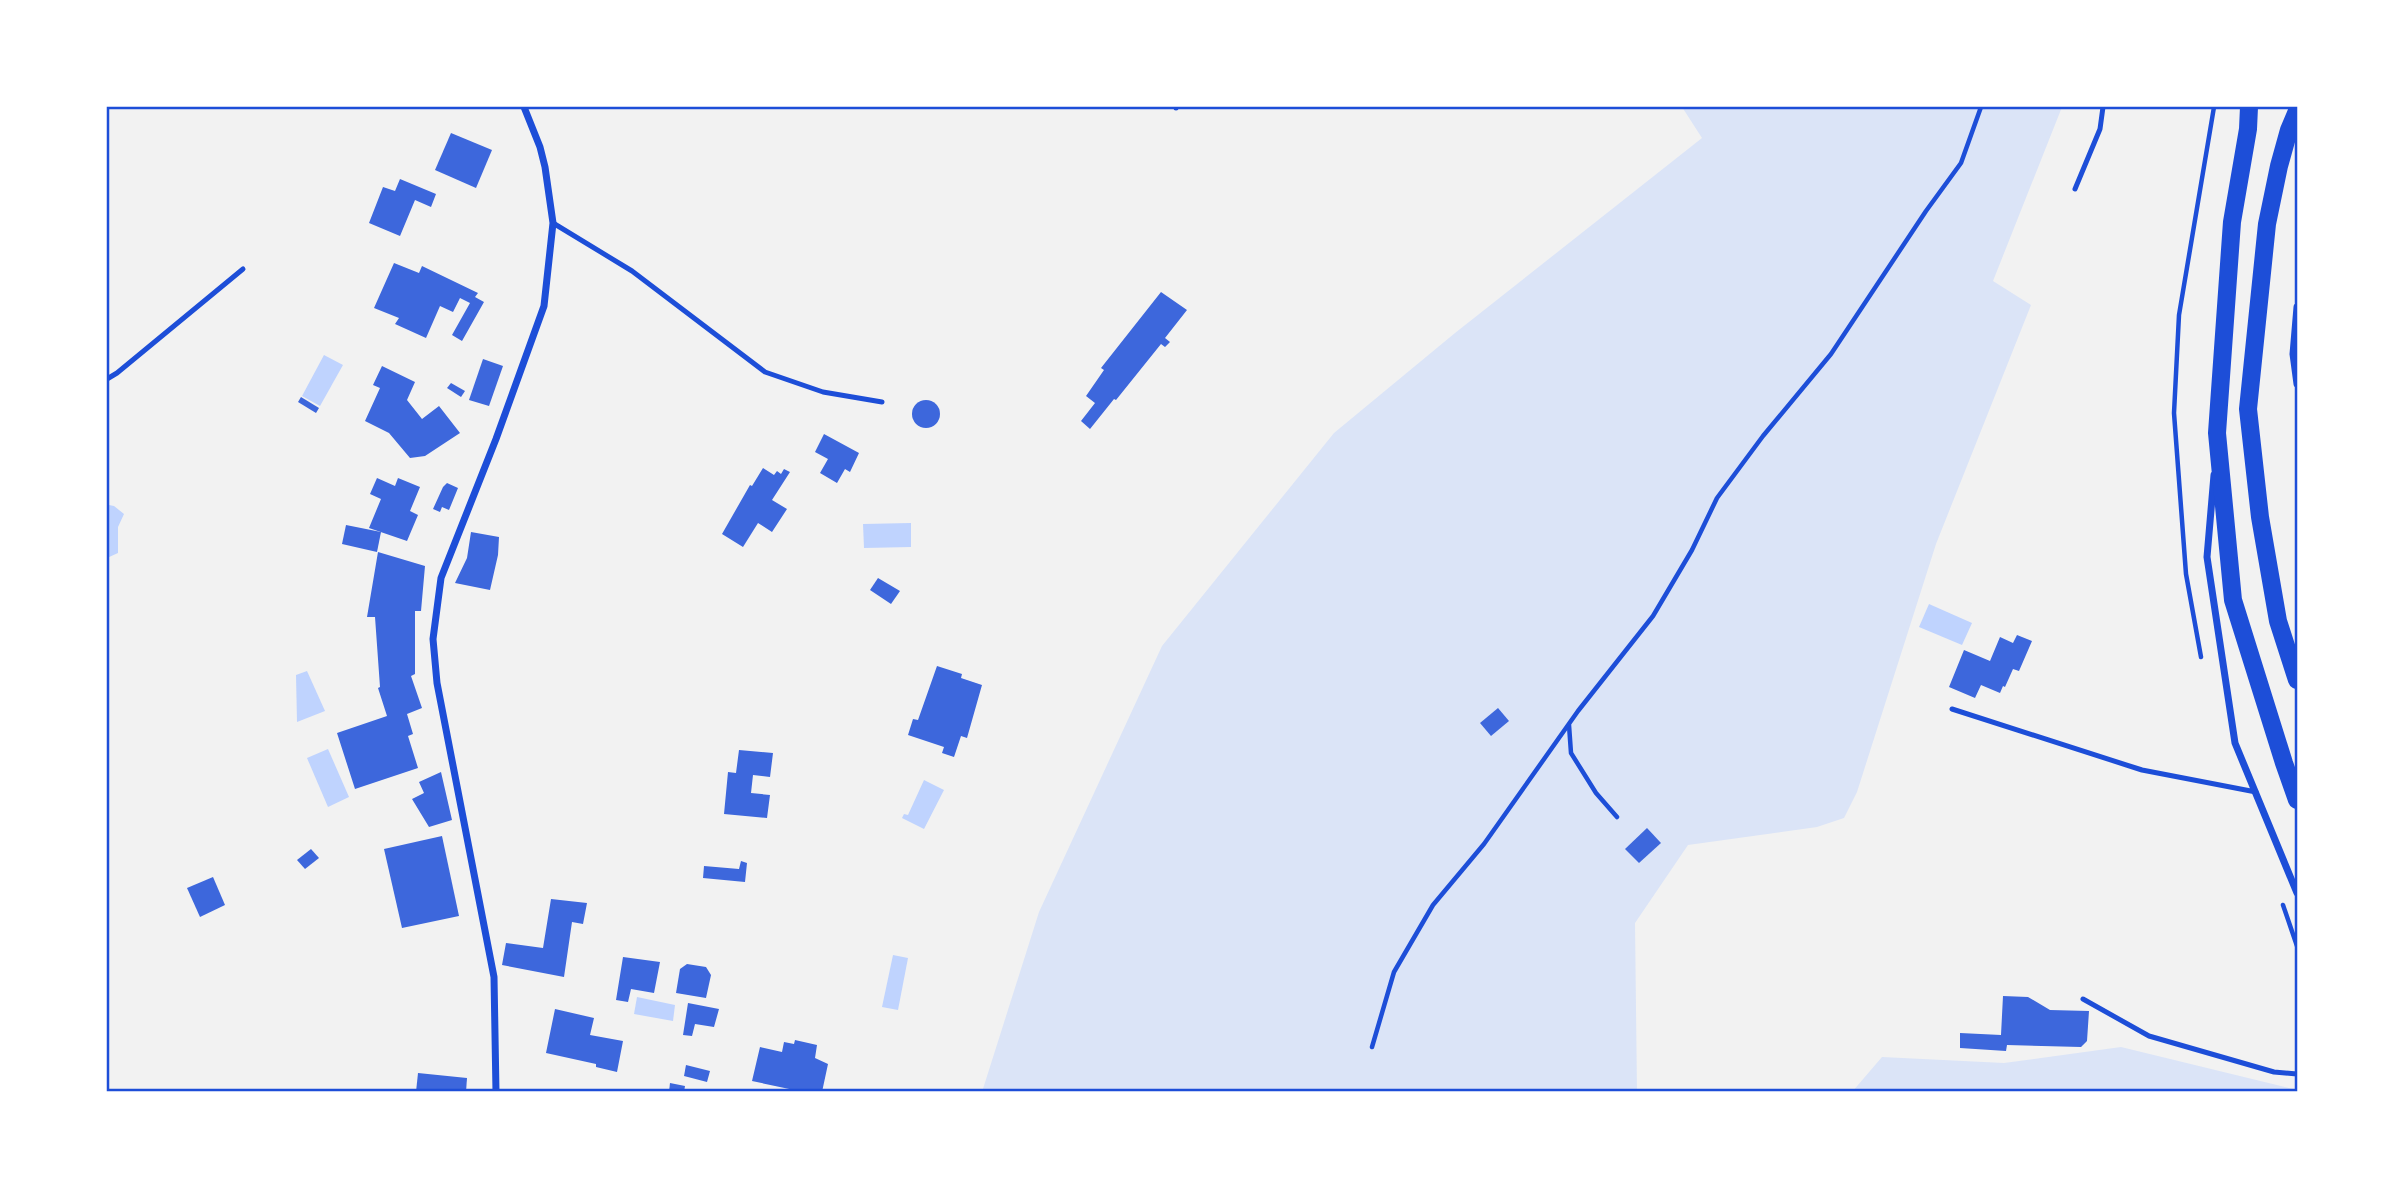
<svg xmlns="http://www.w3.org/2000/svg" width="2404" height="1199" viewBox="0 0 2404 1199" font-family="'Public Sans',sans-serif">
<rect width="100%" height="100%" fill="#f2f2f2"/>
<g fill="#dbe4f7">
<polygon points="1682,107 2062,107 1993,281 2031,305 1936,544 1857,792 1844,818 1817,827 1688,845 1635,923 1637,1092 982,1092 1039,912 1162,646 1334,433 1455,333 1702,138"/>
<polygon points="2121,1047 2297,1090 2297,1092 1852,1092 1882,1057 2004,1063"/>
</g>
<g fill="#bfd3fe">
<polygon points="324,355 343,365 320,406 302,396"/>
<polygon points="109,505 114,506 124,514 118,527 118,553 107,558 107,506"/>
<polygon points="911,523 911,547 864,548 863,524"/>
<polygon points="1929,604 1972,623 1962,645 1919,627"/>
<polygon points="307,671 325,711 297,722 296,675"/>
<polygon points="328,749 349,797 328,807 307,758"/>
<polygon points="924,780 944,790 924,829 902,818 904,814 908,815"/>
<polygon points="893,955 908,958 898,1010 882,1007"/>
<polygon points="637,997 675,1005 673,1021 634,1014"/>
</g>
<g fill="#3d67dc">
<polygon points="451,133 492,150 476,188 435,170"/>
<polygon points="400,179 436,194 431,207 415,200 400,236 369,223 383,187 395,191"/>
<polygon points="394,263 419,273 422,266 478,293 475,297 484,302 462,341 452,335 470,303 460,298 453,312 440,306 426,338 395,324 399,318 374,308"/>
<polygon points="1161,292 1187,310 1165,338 1170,342 1165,347 1161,344 1116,400 1114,399 1090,429 1081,421 1095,403 1086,396 1104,370 1101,368"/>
<polygon points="483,359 503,366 489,406 469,400"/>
<polygon points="382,366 415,382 407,400 422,419 439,406 460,433 425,456 410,458 389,433 365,421 380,388 373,385"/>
<polygon points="451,383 465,391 461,397 447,388"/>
<polygon points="301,397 319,408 316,413 298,402"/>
<circle cx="926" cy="414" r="14"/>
<polygon points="824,434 859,453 850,472 845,469 837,483 820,473 828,459 815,452"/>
<polygon points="763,468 774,475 777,471 781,474 784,469 790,472 772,500 787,509 772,532 758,523 743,547 722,534 750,485 752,486"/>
<polygon points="377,478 395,486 398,478 420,487 410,511 418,515 407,541 369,528 381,499 370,494"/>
<polygon points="447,483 458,488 449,510 442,507 440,512 433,509 443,487"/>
<polygon points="346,525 381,532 377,552 342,544"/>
<polygon points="471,532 499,537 498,555 490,590 455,583 467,558"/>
<polygon points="378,552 425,566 421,611 415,611 415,674 411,676 422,708 407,714 413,734 408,736 418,768 355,789 337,733 387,716 378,688 380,687 375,617 367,617"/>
<polygon points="878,578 900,591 891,604 870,590"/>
<polygon points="2017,635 2032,641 2019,671 2013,669 2005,687 2003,686 2000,693 1981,685 1975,698 1949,687 1964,650 1990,661 2000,637 2013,643"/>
<polygon points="937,666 962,674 961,678 982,685 967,738 961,736 954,757 942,753 944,747 908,735 913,719 918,720"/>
<polygon points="1498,708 1509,721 1491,736 1480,723"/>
<polygon points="739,750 773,753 770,777 753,775 751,793 770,795 767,818 724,814 728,772 736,773"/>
<polygon points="441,772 452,820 429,827 412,799 424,793 419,782"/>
<polygon points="1647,828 1661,843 1639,863 1625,849"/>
<polygon points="442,836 459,916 402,928 384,849"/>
<polygon points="311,849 319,858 305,869 297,860"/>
<polygon points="741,861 747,863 745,882 703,878 704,866 739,869"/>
<polygon points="213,877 225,905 200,917 187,888"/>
<polygon points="551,899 587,903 583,924 572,922 564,977 502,965 506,943 543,948"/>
<polygon points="623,957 660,962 654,993 631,989 628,1002 616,1000"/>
<polygon points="687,964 706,967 711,975 706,998 676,993 680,969"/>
<polygon points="2003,996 2028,997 2050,1010 2089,1011 2087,1041 2081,1047 2007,1045 2006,1051 1960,1048 1960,1033 2001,1035"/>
<polygon points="688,1003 719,1009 714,1027 695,1024 692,1036 683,1035"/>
<polygon points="555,1009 594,1018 590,1035 623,1041 617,1072 596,1067 596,1064 546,1053"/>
<polygon points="795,1040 817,1045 815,1058 828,1064 822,1092 794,1092 794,1090 752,1081 760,1047 782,1052 784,1042 794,1044"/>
<polygon points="686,1065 710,1071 707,1082 684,1076"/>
<polygon points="418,1073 467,1078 466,1092 416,1092"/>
<polygon points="670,1083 685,1086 684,1092 669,1092"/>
</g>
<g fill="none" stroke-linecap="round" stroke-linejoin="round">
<g stroke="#1d4ed8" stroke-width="4.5">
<polyline points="2201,657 2186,574 2174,413 2179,315 2214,107"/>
<polyline points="1569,725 1571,753 1596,793 1617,817"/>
<polyline points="2283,905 2297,946"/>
<polyline points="1372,1047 1394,972 1433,905 1484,844 1578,711 1653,616 1692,550 1717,498 1763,436 1831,354 1926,211 1961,163 1981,107"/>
</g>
<g stroke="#1d4ed8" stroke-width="5">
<polyline points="1176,107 1176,108"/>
<polyline points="2075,189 2100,129 2103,107"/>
<polyline points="553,223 632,271 765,372 823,392 882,402"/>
<polyline points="107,379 117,373 243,269"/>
<polyline points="1952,709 2142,770 2256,792"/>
<polyline points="2083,999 2149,1036 2274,1072 2297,1074"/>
</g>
<g stroke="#1d4ed8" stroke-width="7">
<polyline points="2297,307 2293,354 2297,384"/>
<polyline points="2214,475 2207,557 2235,743 2297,893"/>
<polyline points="496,1092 494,977 437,683 433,639 441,578 496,439 544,306 553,223 545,167 540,147 524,107"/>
</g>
<g stroke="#1d4ed8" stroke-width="18">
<polyline points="2249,107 2248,129 2232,222 2217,433 2233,600 2284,763 2297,800"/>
<polyline points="2297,111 2289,130 2279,166 2267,224 2248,409 2260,517 2278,621 2297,680"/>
</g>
</g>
<rect width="2404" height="1199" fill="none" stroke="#ffffff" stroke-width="217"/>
<rect x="108" y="108" width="2188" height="982" fill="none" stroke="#1d4ed8" stroke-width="2.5"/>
</svg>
